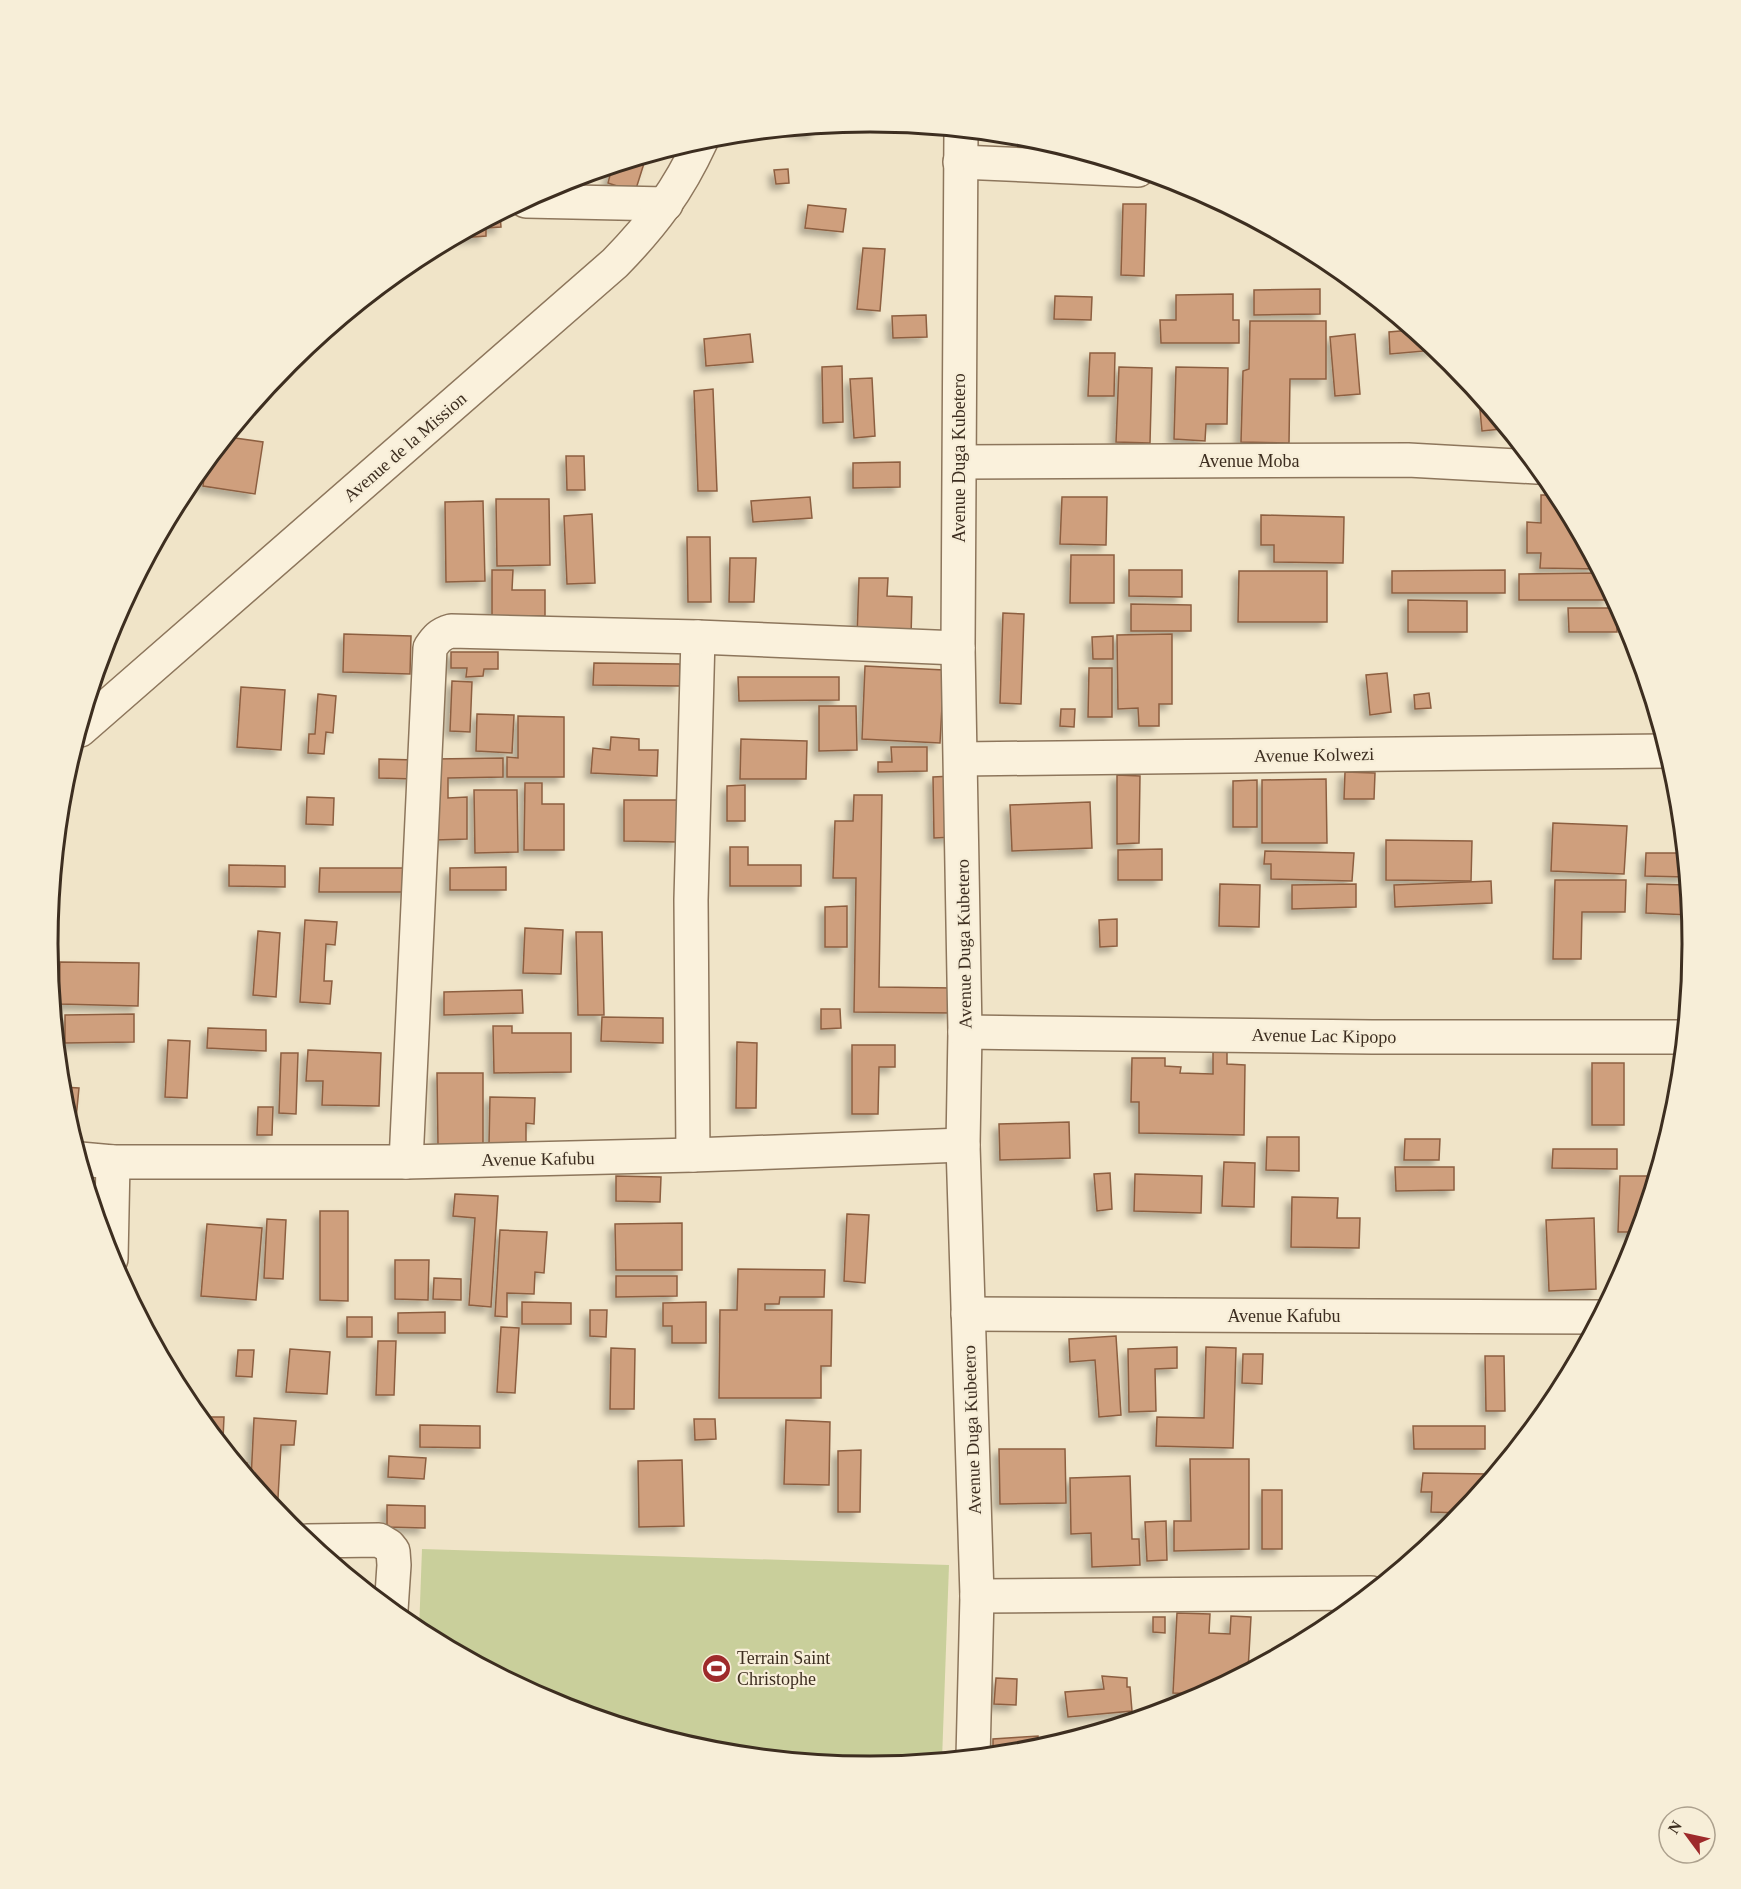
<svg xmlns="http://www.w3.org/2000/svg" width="1741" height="1889" viewBox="0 0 1741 1889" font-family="'Times New Roman',serif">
<defs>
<filter id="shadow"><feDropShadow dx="-5.5" dy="5.5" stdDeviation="3" flood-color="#0004"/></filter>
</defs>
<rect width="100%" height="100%" fill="#f0e4c8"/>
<polygon fill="#c9cf9b" points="422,1549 949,1565 942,1760 870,1767 710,1751 555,1704 419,1631"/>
<g fill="#cf9f7d" stroke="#8d5f41" stroke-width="1.5" filter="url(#shadow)">
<polygon points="815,127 815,133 794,131 794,130"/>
<polygon points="646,157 635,192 608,183 612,167"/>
<polygon points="788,169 789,183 776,184 774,170"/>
<polygon points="1123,204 1146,204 1144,276 1121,275"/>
<polygon points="808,205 846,209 843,232 805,228"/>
<polygon points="500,214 501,227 486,228 486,236 461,238 461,235"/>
<polygon points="863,248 885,249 880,311 857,309"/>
<polygon points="1320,289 1320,314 1254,315 1254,290"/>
<polygon points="1233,294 1233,320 1239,320 1239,343 1161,343 1160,320 1176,320 1176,295"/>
<polygon points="1055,296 1092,297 1091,320 1054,319"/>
<polygon points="926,315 927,337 893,338 892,316"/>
<polygon points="1250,321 1326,321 1326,379 1290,379 1289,443 1241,442 1243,371 1249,369"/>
<polygon points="1411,330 1436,350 1390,354 1389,332"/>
<polygon points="750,334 753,362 706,366 704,339"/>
<polygon points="1355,334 1360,394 1335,396 1330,337"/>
<polygon points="1090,353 1115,353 1114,396 1088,396"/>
<polygon points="842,366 843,422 823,423 822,367"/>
<polygon points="1119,367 1152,368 1150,443 1116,442"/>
<polygon points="1176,367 1228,368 1227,424 1206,424 1205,441 1174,439"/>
<polygon points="872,378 875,436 854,438 850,379"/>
<polygon points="713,389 717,491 698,491 694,391"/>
<polygon points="1490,409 1501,422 1501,429 1482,431 1480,410"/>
<polygon points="228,437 263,442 255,494 203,486 206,464"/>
<polygon points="566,456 584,456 585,490 567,490"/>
<polygon points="900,462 900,487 853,488 853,463"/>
<polygon points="1541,495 1558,495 1598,569 1540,568 1541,553 1527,553 1527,522 1541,523"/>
<polygon points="810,497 812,518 753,522 751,501"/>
<polygon points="1062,497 1107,497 1106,545 1060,544"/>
<polygon points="496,499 549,499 550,565 497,566"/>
<polygon points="483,501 485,581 446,582 445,502"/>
<polygon points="592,514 595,583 567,584 564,516"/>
<polygon points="1261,515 1344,517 1343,563 1274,562 1274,545 1261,545"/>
<polygon points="687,537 710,537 711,602 688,602"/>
<polygon points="1071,555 1114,555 1114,603 1070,603"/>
<polygon points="730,558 756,558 754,602 729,602"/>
<polygon points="492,570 513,570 512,590 545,590 545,616 492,616"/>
<polygon points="1129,570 1182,570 1182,597 1129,596"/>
<polygon points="1505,570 1505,593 1392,593 1392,571"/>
<polygon points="1239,571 1327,571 1327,622 1238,622"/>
<polygon points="1600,573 1608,587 1608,600 1519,600 1519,574"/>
<polygon points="859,578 888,578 887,596 912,597 911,638 857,637"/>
<polygon points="1408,600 1467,601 1467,632 1408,632"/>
<polygon points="1131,604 1191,605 1191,631 1131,631"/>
<polygon points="1568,608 1617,608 1617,632 1569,632"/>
<polygon points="1003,613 1024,614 1021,704 1000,703"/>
<polygon points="117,619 119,619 113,642 107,641"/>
<polygon points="344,634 411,636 410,674 343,672"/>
<polygon points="1172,634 1172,704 1159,704 1159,726 1139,726 1138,708 1118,709 1117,635"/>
<polygon points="1113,636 1113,659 1093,659 1092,637"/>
<polygon points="451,652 498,652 498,669 484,669 483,676 466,677 467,668 451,668"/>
<polygon points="594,663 680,664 680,686 593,685"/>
<polygon points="865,666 944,670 940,743 862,739"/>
<polygon points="1089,668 1112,668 1112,717 1088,717"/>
<polygon points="1387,673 1391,712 1370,715 1366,675"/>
<polygon points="738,677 839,677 839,700 739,701"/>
<polygon points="452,681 472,682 470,732 450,731"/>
<polygon points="241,687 285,690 281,750 237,747"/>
<polygon points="1429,693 1431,708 1415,709 1414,695"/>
<polygon points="318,694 336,696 333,733 326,732 324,754 308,753 309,734 315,734"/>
<polygon points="819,706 856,706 857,750 819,751"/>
<polygon points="1061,709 1075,709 1074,727 1060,726"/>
<polygon points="477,714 514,715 512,753 476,751"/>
<polygon points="518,716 564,717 564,777 507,777 507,757 518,758"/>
<polygon points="611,737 639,739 639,750 658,750 657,776 591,773 593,748 610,750"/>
<polygon points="741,739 807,741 806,779 740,779"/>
<polygon points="891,747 927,747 927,771 878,772 878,762 892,762"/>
<polygon points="503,758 503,777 448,778 448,798 467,797 467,839 435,840 435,759"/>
<polygon points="379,759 415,760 415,779 379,778"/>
<polygon points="1345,772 1375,773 1374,799 1344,799"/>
<polygon points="1117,775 1140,776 1139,843 1117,844"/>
<polygon points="953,776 954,837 934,838 933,777"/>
<polygon points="1326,779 1327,843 1262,843 1262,780"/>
<polygon points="1257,780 1257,827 1233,827 1233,781"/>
<polygon points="525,783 542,783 542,804 564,804 564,850 524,850"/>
<polygon points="745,785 745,821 727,821 727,786"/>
<polygon points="474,790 517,790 518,852 475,853"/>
<polygon points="854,795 882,795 879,987 953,988 952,1013 854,1012 856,878 833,878 835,821 853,821"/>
<polygon points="307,797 334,798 333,825 306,824"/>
<polygon points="624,800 679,800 678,842 624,841"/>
<polygon points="1090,802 1092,848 1012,851 1010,805"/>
<polygon points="1553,823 1627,826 1624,874 1551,871"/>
<polygon points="1386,840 1472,841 1471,881 1386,880"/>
<polygon points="730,847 748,847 748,865 801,865 801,886 730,886"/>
<polygon points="1162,849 1162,880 1118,880 1118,850"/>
<polygon points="1265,851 1354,853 1352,881 1271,879 1271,864 1264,864"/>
<polygon points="1646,853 1684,853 1686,877 1645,876"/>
<polygon points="229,865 285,866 285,887 229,886"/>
<polygon points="506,867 506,890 450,890 450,868"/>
<polygon points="320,868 411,868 411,892 319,892"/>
<polygon points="1555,880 1626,880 1625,912 1582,912 1581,959 1553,959"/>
<polygon points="1491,881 1492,903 1395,907 1394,885"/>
<polygon points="1220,884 1260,885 1259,927 1219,926"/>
<polygon points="1356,884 1356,907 1292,909 1292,885"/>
<polygon points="1647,884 1687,885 1690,915 1646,913"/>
<polygon points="847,906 847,947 825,947 825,907"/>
<polygon points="1117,919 1117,946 1100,947 1099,920"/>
<polygon points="305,920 337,922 335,945 326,944 324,981 332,981 330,1004 300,1002"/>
<polygon points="525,928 563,930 561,974 523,973"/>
<polygon points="258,931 280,933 276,997 253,995"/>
<polygon points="576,932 602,932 604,1015 578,1015"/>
<polygon points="60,962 139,963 138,1006 59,1004"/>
<polygon points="522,990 523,1013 444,1015 444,992"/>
<polygon points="821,1009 840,1009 841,1028 821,1029"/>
<polygon points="134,1014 134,1042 65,1043 65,1015"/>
<polygon points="602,1017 663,1018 663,1043 601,1041"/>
<polygon points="493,1026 512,1026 512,1033 571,1033 571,1072 494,1073"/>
<polygon points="208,1028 266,1030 266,1051 207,1048"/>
<polygon points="168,1040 190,1041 187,1098 165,1097"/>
<polygon points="737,1042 757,1043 756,1108 736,1108"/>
<polygon points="852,1045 895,1045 895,1067 879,1067 878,1114 852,1114"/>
<polygon points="308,1050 381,1053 379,1106 322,1105 323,1081 306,1081"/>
<polygon points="1213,1052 1227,1052 1227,1064 1245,1065 1244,1135 1139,1133 1139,1102 1131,1102 1132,1058 1165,1058 1165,1066 1181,1067 1180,1073 1213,1074"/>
<polygon points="281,1053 298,1053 296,1114 279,1113"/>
<rect x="1592" y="1063" width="32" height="62"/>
<polygon points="437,1073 483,1073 483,1144 438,1145"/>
<polygon points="62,1087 79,1088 74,1139 64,1105"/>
<polygon points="490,1097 535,1098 534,1124 526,1123 526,1144 489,1144"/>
<polygon points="258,1107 273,1107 272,1135 257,1135"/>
<polygon points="1069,1122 1070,1158 1000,1160 999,1124"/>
<polygon points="1267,1137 1299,1137 1299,1171 1266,1170"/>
<polygon points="1405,1139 1440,1139 1439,1160 1404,1160"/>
<polygon points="1553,1149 1617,1149 1617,1169 1552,1168"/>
<polygon points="1224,1162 1255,1163 1254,1207 1222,1206"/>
<polygon points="1395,1167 1454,1167 1454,1190 1396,1191"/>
<polygon points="1110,1173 1112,1209 1097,1211 1094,1174"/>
<polygon points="1135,1174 1202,1176 1201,1213 1134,1211"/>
<polygon points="616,1176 661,1177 660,1202 616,1201"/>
<polygon points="1620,1176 1655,1176 1644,1214 1638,1214 1637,1232 1618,1232"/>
<polygon points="455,1194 498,1196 491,1307 469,1305 475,1218 453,1216"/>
<polygon points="1292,1197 1338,1198 1337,1218 1360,1218 1359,1248 1291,1247"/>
<polygon points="320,1211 348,1211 348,1301 320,1300"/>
<polygon points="847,1214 869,1215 865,1283 844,1281"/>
<polygon points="1594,1218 1596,1289 1549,1291 1546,1220"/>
<polygon points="267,1219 286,1220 283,1279 264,1278"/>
<polygon points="682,1223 682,1270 616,1270 615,1224"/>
<polygon points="207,1224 262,1228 256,1300 201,1296"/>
<polygon points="500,1230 547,1232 544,1273 535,1272 534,1294 507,1293 507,1317 495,1316"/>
<polygon points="395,1260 429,1260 428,1300 395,1299"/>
<polygon points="738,1269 825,1270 824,1297 780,1297 779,1304 765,1304 765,1310 832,1310 831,1366 821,1366 821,1398 719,1398 720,1310 737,1310"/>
<polygon points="616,1276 677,1276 677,1296 616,1297"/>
<polygon points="434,1278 461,1279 461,1300 433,1299"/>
<polygon points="522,1302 571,1303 571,1324 522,1324"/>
<polygon points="706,1302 706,1343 672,1343 672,1326 663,1326 663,1303"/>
<polygon points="590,1310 607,1310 606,1337 590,1336"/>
<polygon points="445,1312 445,1333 398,1333 398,1313"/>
<rect x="347" y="1317" width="25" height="20"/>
<polygon points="501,1327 519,1328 515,1393 497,1392"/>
<polygon points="1116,1336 1121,1415 1099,1417 1095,1360 1070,1362 1069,1339"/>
<polygon points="378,1341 396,1341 394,1395 376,1395"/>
<polygon points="1177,1347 1177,1368 1155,1369 1156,1411 1129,1412 1128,1349"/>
<polygon points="1206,1347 1236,1348 1233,1448 1156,1446 1157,1417 1204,1418"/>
<polygon points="611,1348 635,1349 634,1409 610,1409"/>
<polygon points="290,1349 330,1352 327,1394 286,1392"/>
<polygon points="238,1350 254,1350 252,1377 236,1376"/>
<polygon points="1243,1354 1263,1354 1262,1384 1242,1383"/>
<polygon points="1485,1356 1504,1356 1505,1411 1486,1411"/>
<polygon points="199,1417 224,1417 223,1439 217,1439"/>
<polygon points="254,1418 296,1421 294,1445 281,1445 278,1498 266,1498 251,1480"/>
<polygon points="694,1419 715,1419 716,1439 695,1440"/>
<polygon points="786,1420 830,1422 829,1485 784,1484"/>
<polygon points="420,1425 480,1426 480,1448 420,1447"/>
<polygon points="1413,1426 1485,1426 1485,1449 1414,1449"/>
<polygon points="999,1449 1065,1449 1066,1503 1000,1504"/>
<polygon points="861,1450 860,1512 838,1512 838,1451"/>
<polygon points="389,1456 426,1458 424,1479 388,1477"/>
<polygon points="1190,1459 1249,1459 1249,1549 1174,1551 1174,1521 1191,1521"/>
<polygon points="682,1460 684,1526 639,1527 638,1461"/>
<polygon points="236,1462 247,1463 246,1474"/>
<polygon points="1423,1473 1489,1474 1489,1481 1461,1516 1461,1513 1431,1512 1432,1492 1421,1492"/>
<polygon points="1130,1476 1132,1539 1139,1539 1140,1565 1092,1567 1091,1533 1071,1534 1070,1478"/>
<rect x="1262" y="1490" width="20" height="59"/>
<polygon points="387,1505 425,1506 425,1528 387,1527"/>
<polygon points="1166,1521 1167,1560 1147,1561 1145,1522"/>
<polygon points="1177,1613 1210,1614 1209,1633 1230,1634 1231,1616 1251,1617 1248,1671 1204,1694 1173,1693"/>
<polygon points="1153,1617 1165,1617 1165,1633 1153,1632"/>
<polygon points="1102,1676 1127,1678 1127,1687 1130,1687 1132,1711 1068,1717 1065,1692 1104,1689"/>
<polygon points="996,1678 1017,1679 1016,1705 994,1704"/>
<polygon points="1038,1736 1038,1749 993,1755 993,1739"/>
</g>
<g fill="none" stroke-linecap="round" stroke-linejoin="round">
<defs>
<g id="minor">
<polyline points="961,131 958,648 965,1032 963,1145 977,1596 973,1757"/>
<polyline points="960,162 1138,170"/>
<polyline points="526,201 666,204"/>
<polyline points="960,462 1408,460 1537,467"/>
<path d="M80,730L615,263C653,224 678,191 701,141"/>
<polyline points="961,759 1667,751"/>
<polyline points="965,1032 1372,1037 1684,1037"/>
<polyline points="693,1155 691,900 698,637"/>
<polyline points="80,1159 113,1162 406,1162 693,1155 963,1145"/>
<path d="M406,1162L430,648C436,639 440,634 451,631L698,637L958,648"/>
<polyline points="111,1259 113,1162"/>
<polyline points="968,1314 1599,1317"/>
<polyline points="307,1541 379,1540 389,1546 393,1551 394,1565 391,1610"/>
<polyline points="977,1596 1371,1593"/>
</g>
</defs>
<use href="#minor" stroke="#8d765c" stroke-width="36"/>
<use href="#minor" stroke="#faf1dc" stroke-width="33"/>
</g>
<defs>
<symbol id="stadium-disc" viewBox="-11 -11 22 22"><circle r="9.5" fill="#9e2a2b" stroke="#f7eed8"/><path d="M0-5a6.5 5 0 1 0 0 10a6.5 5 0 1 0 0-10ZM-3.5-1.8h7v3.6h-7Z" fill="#fff"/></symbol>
</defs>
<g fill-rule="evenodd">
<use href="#stadium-disc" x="700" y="1652" width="33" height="33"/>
</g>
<g text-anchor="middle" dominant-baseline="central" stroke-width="4.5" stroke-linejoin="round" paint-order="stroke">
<g font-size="18" fill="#3d2e20" stroke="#f7eed8">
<text transform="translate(405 447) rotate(-41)">Avenue de la Mission</text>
<text transform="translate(959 458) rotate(-90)">Avenue Duga Kubetero</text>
<text x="1249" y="461">Avenue Moba</text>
<text transform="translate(1314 755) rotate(-1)">Avenue Kolwezi</text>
<text transform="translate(964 944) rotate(-91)">Avenue Duga Kubetero</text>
<text transform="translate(1324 1036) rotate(1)">Avenue Lac Kipopo</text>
<text transform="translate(538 1159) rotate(-1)">Avenue Kafubu</text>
<text x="1284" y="1316">Avenue Kafubu</text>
<text transform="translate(972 1430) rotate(-92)">Avenue Duga Kubetero</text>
</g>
<g font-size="18" fill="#3d2e20" stroke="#f7eed8" text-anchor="start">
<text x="737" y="1658">Terrain Saint<tspan x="737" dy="21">Christophe</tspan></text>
</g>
</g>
<path d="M0 0H1741V1889H0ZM58 944a812 812 0 1 1 1624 0a812 812 0 1 1-1624 0Z" fill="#f7eed8" fill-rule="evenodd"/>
<path fill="none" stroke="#3d2e20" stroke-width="3" d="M58 944a812 812 0 1 1 1624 0a812 812 0 1 1-1624 0Z"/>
<g transform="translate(1687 1835) rotate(303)"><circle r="28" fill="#f7eed8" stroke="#ada18e" stroke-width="1.5"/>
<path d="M0-4.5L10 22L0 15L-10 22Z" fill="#9e2a2b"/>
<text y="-9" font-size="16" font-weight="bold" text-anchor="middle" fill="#3d2e20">N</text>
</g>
</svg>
